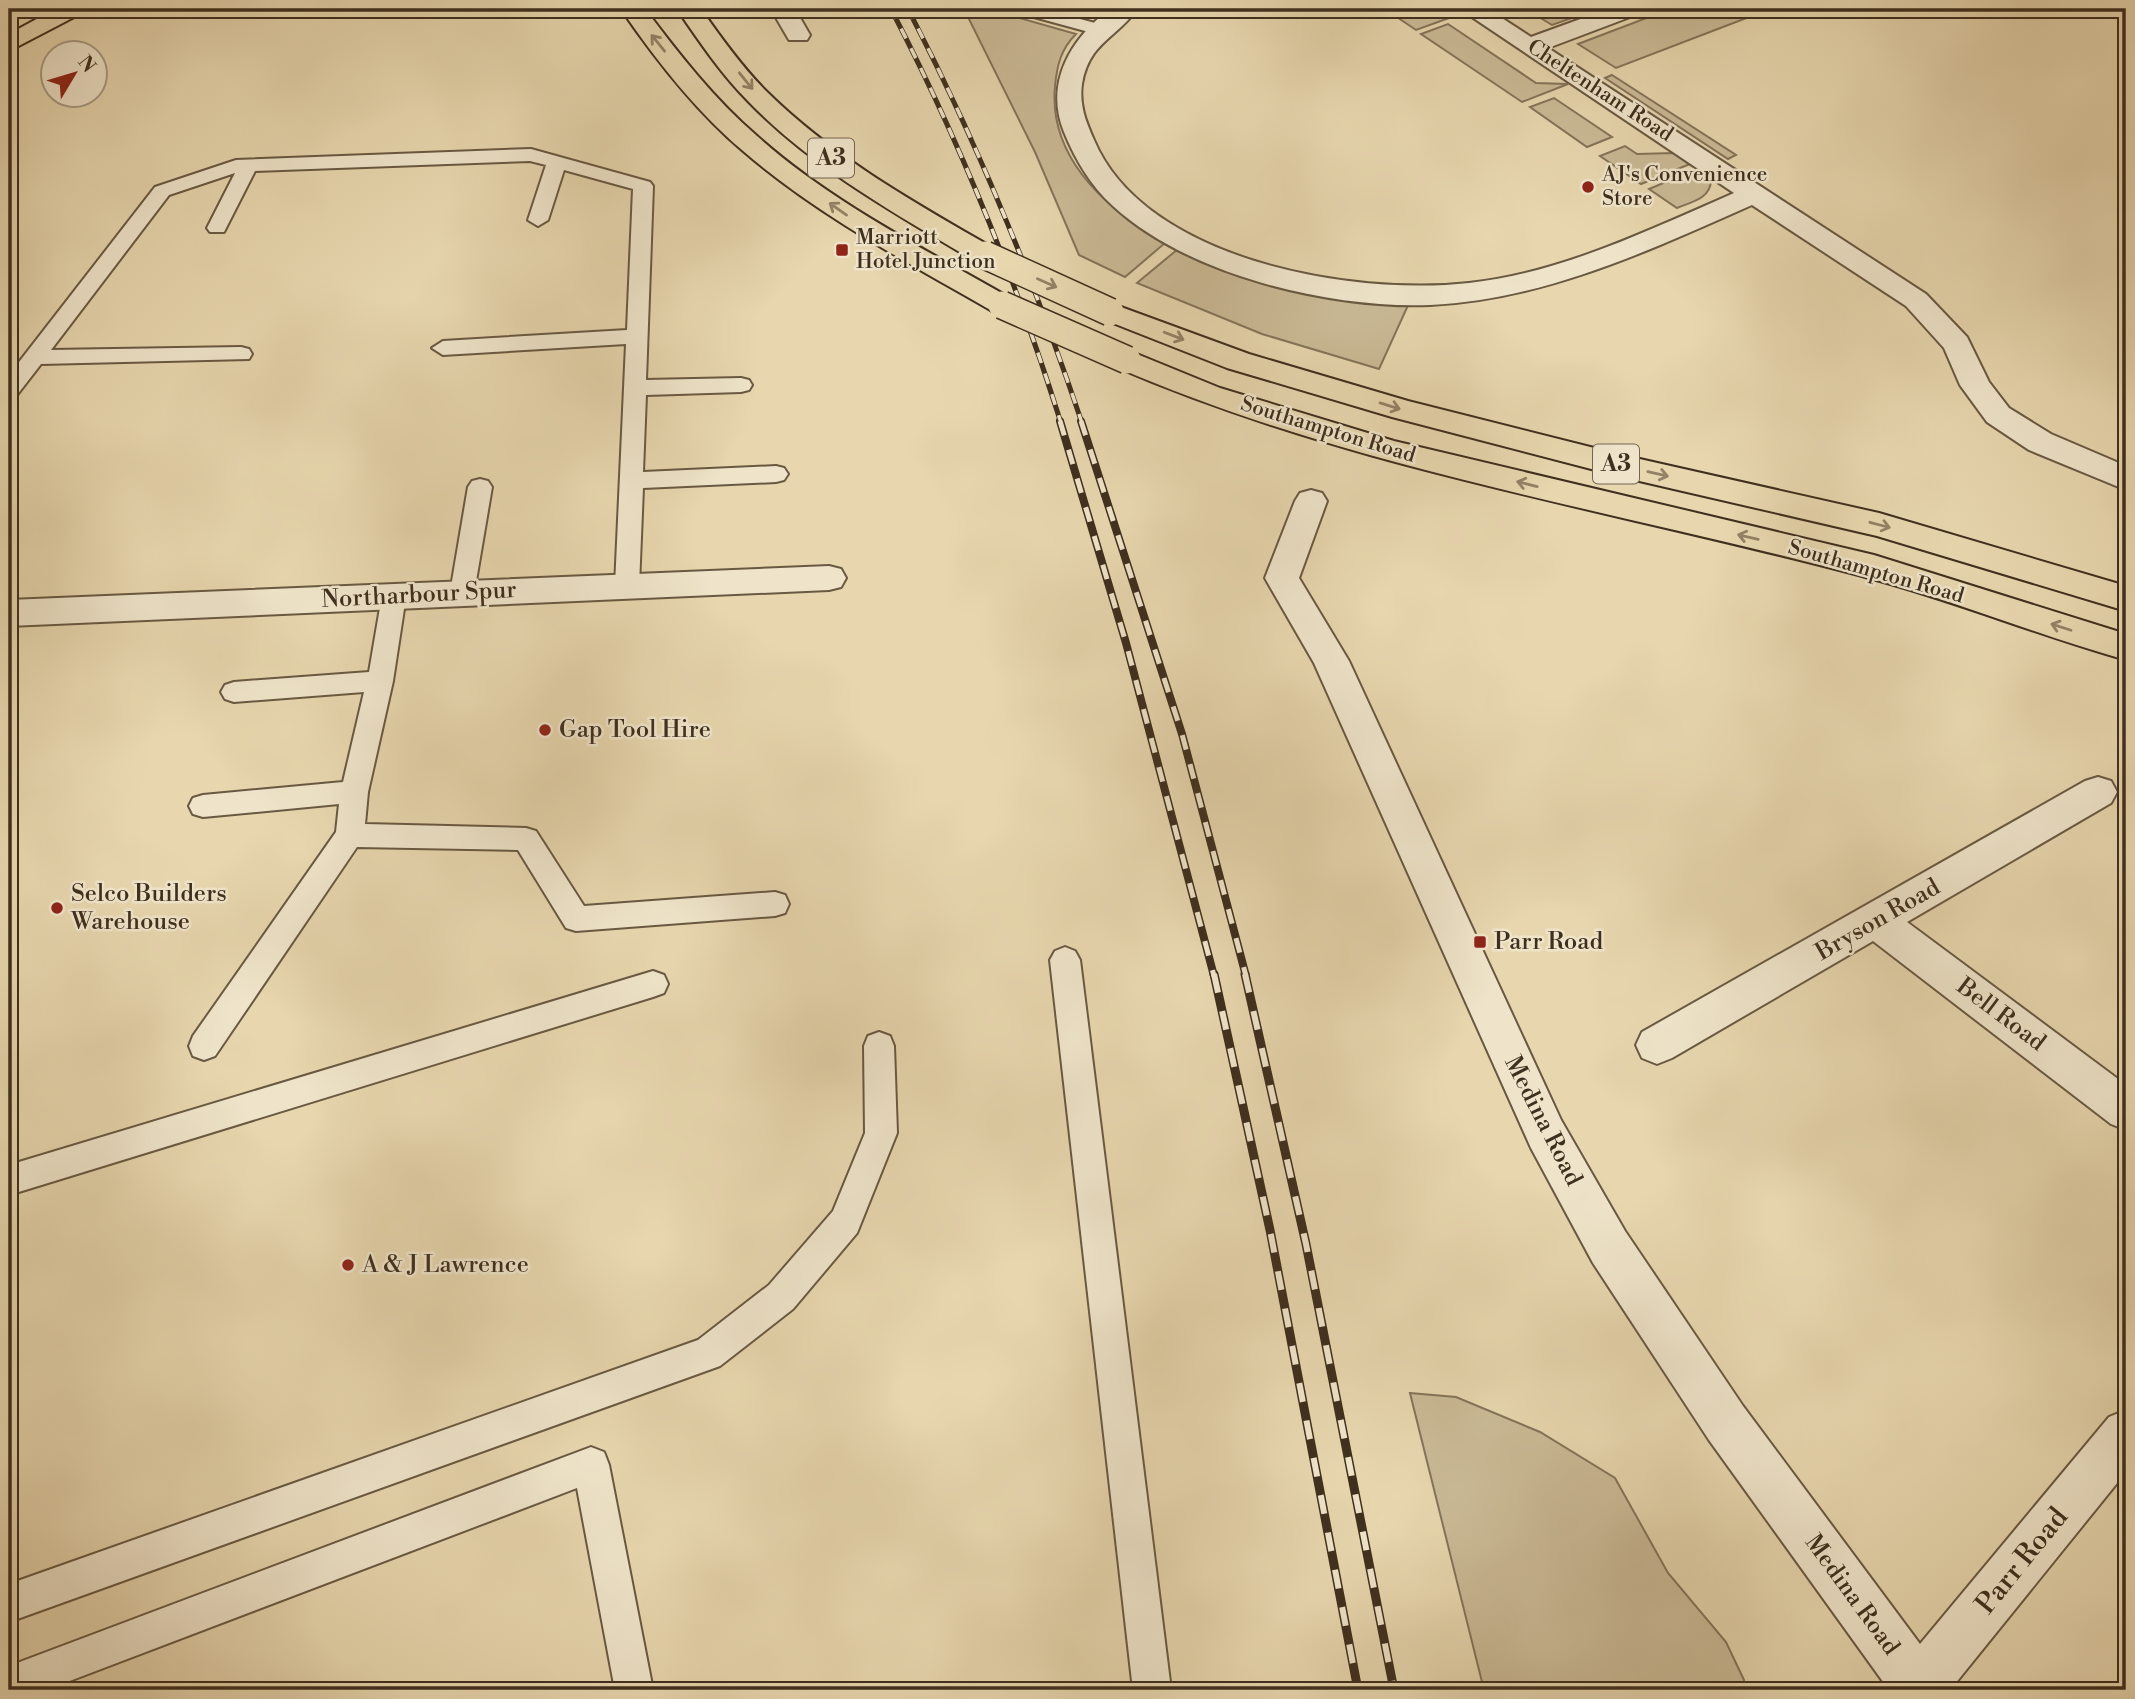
<svg xmlns="http://www.w3.org/2000/svg" width="2135" height="1699" viewBox="0 0 2135 1699" font-family="'Libre Bodoni',serif">
<rect width="100%" height="100%" fill="#e7d6ae"/>
<filter id="stains"><feTurbulence type="fractalNoise" baseFrequency=".00286" numOctaves="4"/><feColorMatrix values="0 0 0 0 .2 0 0 0 0 .09 0 0 0 0 .02 0 0 0 .5 -.17"/></filter>
<radialGradient id="worn" r=".72"><stop offset=".6" stop-color="#630" stop-opacity="0"/><stop offset="1" stop-color="#630" stop-opacity=".3"/></radialGradient>
<g fill="#caba96" stroke="#84745a" stroke-width="2">
<path d="M964,9H988L1076,34C1061,49 1057,65 1055,86C1048,160 1108,210 1165,243L1125,277L1079,255L1035,152Z"/>
<polygon points="1385,9 1456,9 1463,13 1416,30"/>
<polygon points="1526,9 1597,9 1552,25"/>
<polygon points="1670,9 1770,9 1616,68 1578,44"/>
<polygon points="1448,24 1536,83 1568,84 1522,102 1421,34"/>
<polygon points="1612,75 1736,155 1728,159 1605,78"/>
<polygon points="1554,98 1612,137 1587,147 1530,107"/>
<polygon points="1625,146 1637,154 1674,153 1690,164 1641,184 1600,156"/>
<path d="M1697,169L1711,181C1710,199 1691,202 1677,208L1649,189Z"/>
<polygon points="1178,249 1410,301 1379,369 1262,334 1137,283"/>
<polygon points="1410,1393 1456,1397 1540,1432 1615,1478 1668,1573 1726,1642 1744,1680 1743,1690 1484,1690"/>
</g>
<g fill="none" stroke-linecap="round" stroke-linejoin="round">
<defs>
<g id="lane">
<polygon points="1016,9 1043,9 1106,26 1109,30 1100,35 1019,13"/>
<polygon points="531,149 650,182 653,186 646,380 741,378 749,380 752,385 749,390 741,392 646,395 643,472 776,466 784,468 788,474 784,480 776,482 643,488 639,586 636,592 627,595 618,592 615,586 626,344 443,355 432,348 443,341 627,330 633,189 564,170 548,220 538,226 528,220 546,165 530,161 255,171 224,232 210,232 207,228 235,173 169,195 51,350 241,347 249,349 252,354 249,359 41,364 17,395 9,397 9,375 155,187 236,160"/>
<polygon points="480,479 488,481 492,487 474,593 471,599 462,602 453,599 450,593 468,487 472,481"/>
<polygon points="394,587 403,590 406,596 393,681 368,792 365,824 526,828 536,831 584,906 775,892 785,895 789,904 785,913 775,916 576,931 566,928 518,850 357,847 215,1056 204,1060 193,1056 189,1046 193,1036 336,832 339,804 203,817 193,814 189,806 193,798 203,795 343,782 364,692 234,702 225,699 221,692 225,685 234,682 369,672 382,596 385,590"/>
<polygon points="1065,947 1075,951 1080,960 1171,1690 1133,1690 1050,960 1055,951"/>
<polygon points="653,971 664,975 668,984 664,993 653,997 9,1195 9,1165"/>
<polygon points="879,1032 890,1036 894,1046 897,1133 857,1233 793,1309 720,1366 9,1622 9,1584 698,1340 769,1285 833,1211 865,1133 864,1046 868,1036"/>
<polygon points="591,1447 604,1452 609,1465 653,1690 615,1690 577,1488 46,1690 9,1690 9,1666"/>
</g>
<g id="street">
<polygon points="771,9 795,9 810,35 807,40 789,40"/>
<path d="M1110,9H1137C1117,38 1089,42 1082,84C1079,105 1086,122 1094,140C1145,261 1353,296 1469,283C1561,273 1649,230 1734,193L1460,9H1488L1531,37L1608,9H1642L1638,14L1548,48L1926,294L1967,337L1989,382L2009,408L2051,434L2126,466V490L2029,450L1987,422L1960,385L1944,348L1906,306L1752,205C1650,250 1544,300 1430,305C1330,309 1188,275 1113,206C1090,185 1075,159 1064,132C1044,83 1071,38 1110,9Z"/>
<polygon points="1311,490 1322,493 1327,501 1299,578 1349,661 1561,1120 1625,1231 1743,1406 1920,1644 2109,1417 2126,1410 2126,1472 1950,1690 1889,1690 1709,1440 1593,1263 1531,1148 1314,663 1265,578 1295,501 1300,493"/>
<polygon points="829,566 841,569 846,578 841,587 829,590 9,626 9,600"/>
<polygon points="2098,777 2111,781 2117,792 2111,803 1907,922 2126,1085 2126,1130 2111,1124 1873,941 1672,1058 1657,1064 1642,1058 1636,1045 1642,1032 2085,781"/>
</g>
<g id="primary">
<polygon points="55,9 84,9 80,14 9,51 9,34"/>
<path d="M621,9H645C679,54 714,99 757,136C832,203 925,249 1012,299L1017,305L1012,311L1002,314L992,311C907,262 817,215 742,150C695,110 656,60 621,9Z"/>
<path d="M677,9H701C721,38 742,67 767,92C833,157 915,203 995,249L999,255L995,261L985,264L975,261C896,214 813,168 749,102C721,74 699,41 677,9Z"/>
<polygon points="1110,303 1249,354 1408,401 1622,455 1879,513 2126,586 2126,611 1877,536 1622,477 1392,417 1227,368 1100,318 1095,312 1100,306"/>
<path d="M1127,350L1220,388L1394,441L1874,555L2126,634V660C2040,636 1956,601 1869,578C1617,510 1357,471 1116,367L1112,360L1116,353Z"/>
</g>
</defs>
<use href="#lane" stroke="#695942" stroke-width="4"/>
<use href="#street" stroke="#695942" stroke-width="4"/>
<use href="#primary" stroke="#3f2f1e" stroke-width="4"/>
<use href="#lane" fill="#efe4ca" fill-rule="evenodd"/>
<use href="#street" fill="#efe4ca" fill-rule="evenodd"/>
<use href="#primary" fill="#e7d6ae" fill-rule="evenodd"/>
<defs>
<g id="rail-far2">
<path d="M891,9C960,142 1016,280 1061,423"/>
<path d="M908,9C977,142 1034,280 1082,423"/>
</g>
<g id="rail-far1">
<polyline points="1060,421 1126,643 1214,976"/>
<polyline points="1081,421 1182,734 1246,976"/>
</g>
<g id="rail">
<polyline points="1214,974 1270,1230 1358,1690"/>
<polyline points="1245,974 1306,1244 1394,1690"/>
</g>
</defs>
<use href="#rail-far2" stroke="#3f2f1e" stroke-width="5"/>
<use href="#rail-far1" stroke="#3f2f1e" stroke-width="8"/>
<use href="#rail" stroke="#3f2f1e" stroke-width="9"/>
<use href="#rail-far2" stroke="#efe4ca" stroke-width="3.5" stroke-dasharray="11" stroke-linecap="butt"/>
<use href="#rail-far1" stroke="#efe4ca" stroke-width="5" stroke-dasharray="15" stroke-linecap="butt"/>
<use href="#rail" stroke="#efe4ca" stroke-width="6" stroke-dasharray="19" stroke-linecap="butt"/>
<defs>
<g id="primary-bridge">
<polyline points="985,255 1110,312"/>
<polyline points="1002,305 1127,360"/>
</g>
</defs>
<use href="#primary-bridge" stroke="#3f2f1e" stroke-width="30" stroke-linecap="butt"/>
<use href="#primary-bridge" stroke="#e7d6ae" stroke-width="27"/>
</g>
<defs><path id="oneway-shaft" d="M-6 0H5M1.5-3L5.5 0L1.5 3" fill="none" stroke-width="1.6" stroke-linecap="round" stroke-linejoin="round" transform="scale(1.75)"/></defs>
<g stroke="#938266">
<use href="#oneway-shaft" transform="translate(658 43) rotate(-129)"/>
<use href="#oneway-shaft" transform="translate(746 81) rotate(51)"/>
<use href="#oneway-shaft" transform="translate(838 209) rotate(-145)"/>
<use href="#oneway-shaft" transform="translate(1047 283) rotate(24)"/>
<use href="#oneway-shaft" transform="translate(1174 336) rotate(21)"/>
<use href="#oneway-shaft" transform="translate(1390 406) rotate(17)"/>
<use href="#oneway-shaft" transform="translate(1658 474) rotate(13)"/>
<use href="#oneway-shaft" transform="translate(1527 484) rotate(-166)"/>
<use href="#oneway-shaft" transform="translate(1880 525) rotate(15)"/>
<use href="#oneway-shaft" transform="translate(1748 537) rotate(-167)"/>
<use href="#oneway-shaft" transform="translate(2061 627) rotate(-162)"/>
</g>
<g fill="#8f2418" stroke="#efe4ca" stroke-width="2.5">
<circle cx="1588" cy="187" r="7"/>
<rect x="835" y="243" width="14" height="14" rx="3.5"/>
<circle cx="545" cy="730" r="7"/>
<circle cx="57" cy="908" r="7"/>
<rect x="1473" y="935" width="14" height="14" rx="3.5"/>
<circle cx="348" cy="1265" r="7"/>
</g>
<g text-anchor="middle" dominant-baseline="central" stroke-width="5" stroke-linejoin="round" paint-order="stroke">
<g font-size="21" fill="#3f2f1e" stroke="#efe4ca">
<text transform="translate(1600 91) rotate(33)">Cheltenham Road</text>
<text transform="translate(1328 430) rotate(17)">Southampton Road</text>
<text transform="translate(1876 572) rotate(16)">Southampton Road</text>
</g>
<g font-size="21" fill="#3f2f1e" stroke="#efe4ca" text-anchor="start">
<text x="1602" y="175">AJ's Convenience<tspan x="1602" dy="24">Store</tspan></text>
<text x="856" y="238">Marriott<tspan x="856" dy="24">Hotel Junction</tspan></text>
</g>
<g fill="#efe4ca" stroke="#746552" stroke-width="2">
<rect x="808" y="138.5" width="46" height="39" rx="5"/>
<rect x="1593" y="444.5" width="46" height="39" rx="5"/>
</g>
<g font-size="23" font-weight="bold" fill="#3f2f1e">
<text x="831" y="158">A3</text>
<text x="1616" y="464">A3</text>
</g>
<g font-size="24" fill="#3f2f1e" stroke="#efe4ca">
<text transform="translate(419 595) rotate(-3)">Northarbour Spur</text>
<text transform="translate(1878 920) rotate(-30)">Bryson Road</text>
<text transform="translate(2001 1015) rotate(37)">Bell Road</text>
<text transform="translate(1543 1121) rotate(63)">Medina Road</text>
<text transform="translate(1852 1595) rotate(54)">Medina Road</text>
</g>
<g font-size="24" fill="#3f2f1e" stroke="#efe4ca" text-anchor="start">
<text x="559" y="730">Gap Tool Hire</text>
<text x="71" y="894">Selco Builders<tspan x="71" dy="28">Warehouse</tspan></text>
<text x="1494" y="942">Parr Road</text>
<text x="362" y="1265">A &amp; J Lawrence</text>
</g>
<g font-size="28" fill="#3f2f1e" stroke="#efe4ca">
<text transform="translate(2022 1561) rotate(-51)">Parr Road</text>
</g>
</g>
<rect width="2135" height="1699" fill="none" stroke="#e7d6ae" stroke-width="35"/>
<rect x="10" y="10" width="2114" height="1678" fill="none" stroke="#3f2f1e" stroke-width="3.5"/>
<rect x="18" y="18" width="2100" height="1664" fill="none" stroke="#3f2f1e" stroke-width="2"/>
<g transform="translate(74 74) rotate(52)"><circle r="33" fill="#efe4ca" stroke="#a99c85" stroke-width="2"/>
<path d="M0-5L12 26L0 18L-12 26Z" fill="#8f2418"/>
<text y="-10" font-size="19" font-weight="bold" text-anchor="middle" fill="#3f2f1e">N</text>
</g>
<rect width="100%" height="100%" filter="url(#stains)"/>
<rect width="100%" height="100%" fill="url(#worn)"/>
</svg>
